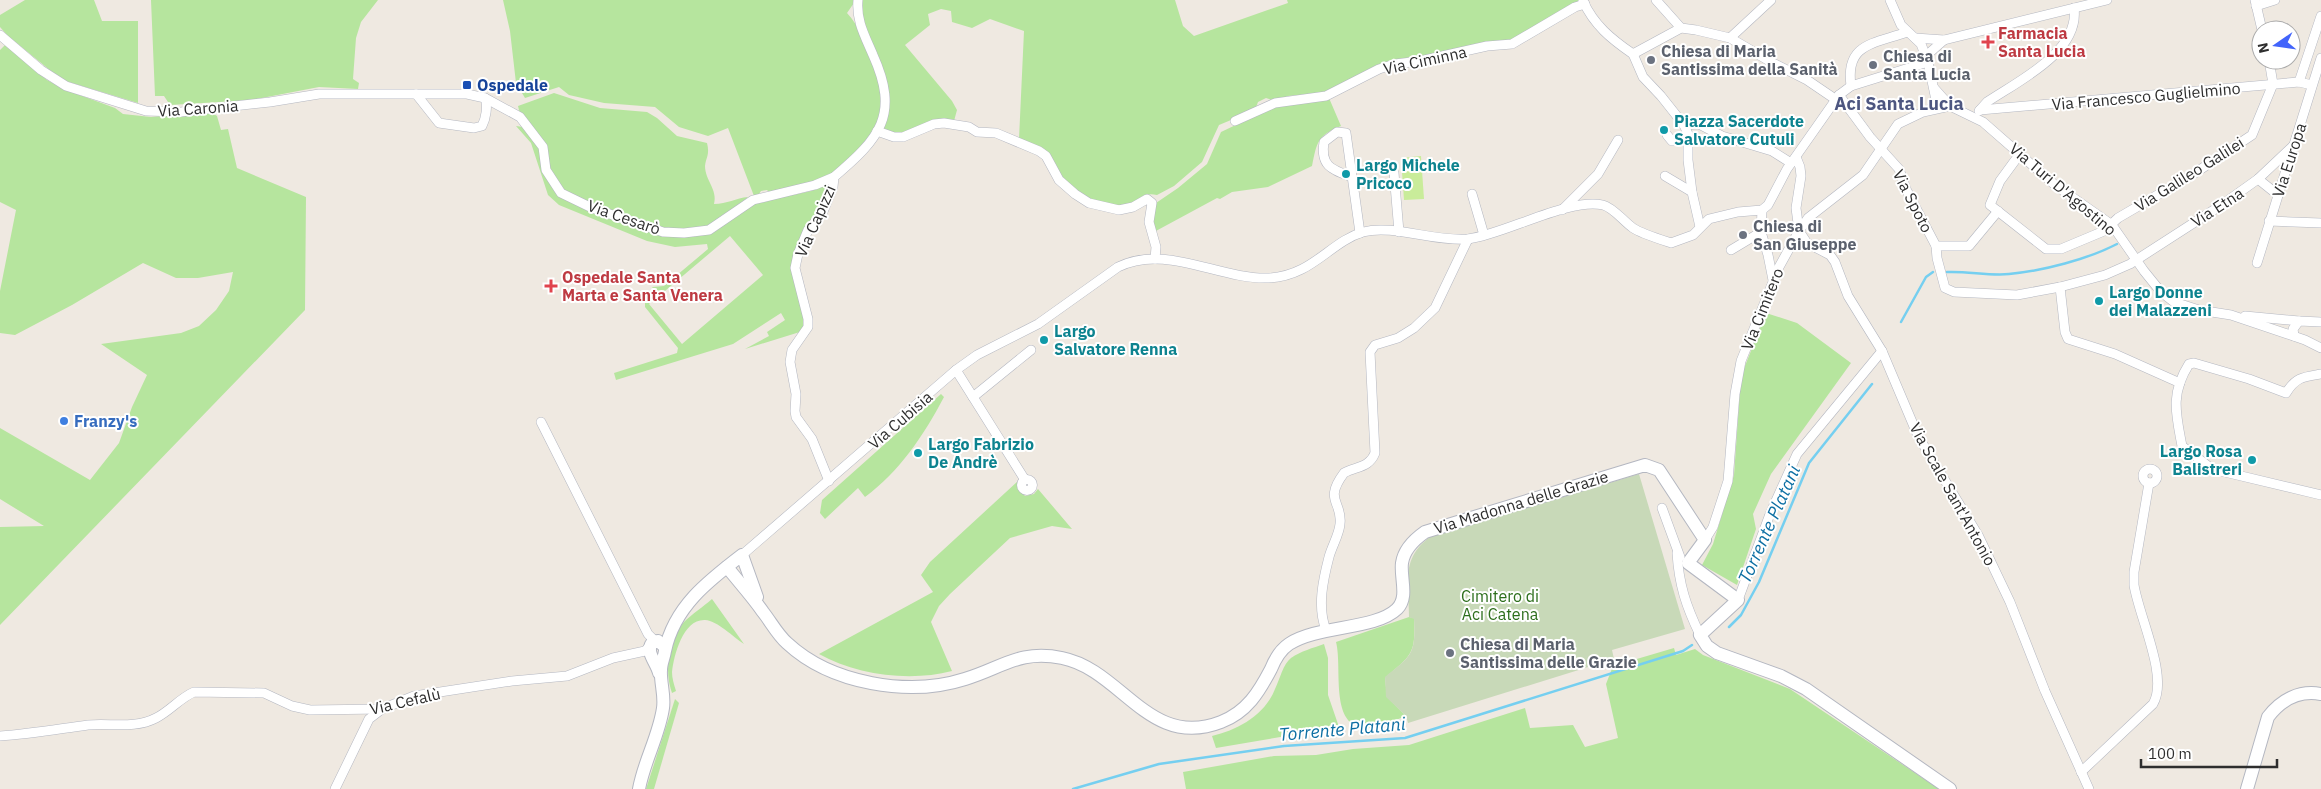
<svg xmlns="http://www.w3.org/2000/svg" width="2321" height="789" viewBox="0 0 2321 789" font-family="'IBM Plex Sans',sans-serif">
<rect width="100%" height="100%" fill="#efe9e1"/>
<g fill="#b6e59e">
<polygon points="25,0 94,0 102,21 138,21 138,103 62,80 8,36 0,27 0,15"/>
<polygon points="151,0 378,0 361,22 356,38 353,79 359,83 358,89 319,87 252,100 170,105 164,96 155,96"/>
<path d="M503,0H856L847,13C859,26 866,44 872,61C878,74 884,90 883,105C881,136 842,172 814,182C800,187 784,189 770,193L767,190L761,191L759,194L754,196L728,128L708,136L679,127L655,107L604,103L569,95L559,87L525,98L516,83L510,31Z"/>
<path d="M862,0H1175L1183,26L1194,36L1288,3L1287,0H1580L1517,40L1415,60L1411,57L1401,59L1323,93L1288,96L1275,101L1266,98L1258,102L1255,110L1219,125L1202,162L1174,186L1157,195C1137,191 1138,207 1123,207C1102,207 1079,196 1064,181C1059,175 1056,167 1050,162C1040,154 1029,147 1019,139L1024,31L990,19L972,28L952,22L951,11L941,9L928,14L930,25L905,45L952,101L957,110L954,121L897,134L884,129L888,105L862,24Z"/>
<polygon points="5,45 47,80 66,90 115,108 123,114 151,117 211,112 217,116 221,130 228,129 237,168 306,197 305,310 0,625 0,527 44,526 0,499 0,428 90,480 119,443 132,407 147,375 101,344 181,333 199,326 216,310 229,291 233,272 198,278 176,278 143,263 72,305 15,335 0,333 0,291 16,210 0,202 0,50"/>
<path d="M554,93L600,108L647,112L657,118L677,136L707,143C710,155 706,157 705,166C705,180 718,190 714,204C727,204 736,198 748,197C736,207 720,224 705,228C692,230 676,230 663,228C648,225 573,199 564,190C550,176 531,133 520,114L518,106Z"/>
<path d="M1329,98L1341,126C1317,136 1317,142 1312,166L1268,187L1232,192L1220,199L1217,198L1154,232L1152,224L1156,203L1178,188L1207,164L1221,132L1278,105Z"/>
<polygon points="516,126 523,127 535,141 558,194 639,228 700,235 747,205 811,191 829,184 830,189 820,212 795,255 805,320 803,331 745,349 769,336 767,332 785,320 781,313 733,344 616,380 614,373 677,353 678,348 645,307 645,295 648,293 653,300 649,304 682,344 763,275 730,236 659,296 652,287 664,286 708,249 707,244 675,247 647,241 559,205 548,195 531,143"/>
<polygon points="1766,313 1797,323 1851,363 1771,474 1753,514 1756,529 1737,585 1702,565 1713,544 1734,475 1741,376"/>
<path d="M941,394L944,397C924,435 899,472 865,497L858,488L825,519L820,513L822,500Z"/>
<path d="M1018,481L1019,489L1025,496L1034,494L1038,489L1072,529L1052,526L1010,538L950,594L939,606L931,622L952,671C910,682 856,675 819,654L933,592L921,575L930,562Z"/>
<path d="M712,599L744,644C733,637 718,621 705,620C683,619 674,655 672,672C672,678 674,685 676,691L672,693C664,671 668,640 684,622C692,614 703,607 712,599Z"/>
<path d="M1409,617L1414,618C1416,655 1411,655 1385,678L1387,697L1406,716C1395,720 1380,728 1369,728C1328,730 1343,669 1336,642Z"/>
<path d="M1324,644L1328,658V695L1339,727L1216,748L1212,736C1238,730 1265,715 1275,689C1280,679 1283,664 1291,658C1301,651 1313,648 1324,644Z"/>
<polygon points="1674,648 1676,655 1695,649 1703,655 1790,689 1939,789 1186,789 1183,772 1274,756 1316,755 1353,749 1409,745 1525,708 1530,728 1573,725 1585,747 1618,738 1606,684 1613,666"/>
<polygon points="675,699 679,703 654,789 646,789"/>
</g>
<path fill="#c8d9b8" d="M1639,474L1685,629L1612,650L1614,659L1408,723L1406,716L1386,697L1385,677C1411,656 1416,655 1414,619L1409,617C1409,584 1400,559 1430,537Z"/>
<polygon fill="#c9ec9a" points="1421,156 1424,199 1404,200 1401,158"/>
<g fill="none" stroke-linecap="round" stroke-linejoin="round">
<g stroke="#75cff0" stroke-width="2.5">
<path d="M1947,272C1968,271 1989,276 2009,274C2043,271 2088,259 2117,244"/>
<polyline points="1901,322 1926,277 1933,272"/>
<polyline points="1729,627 1741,615 1759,582 1809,463 1872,384"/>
<polyline points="1073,789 1159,764 1284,746 1405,738 1683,651 1692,645"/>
</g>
<defs>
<g id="street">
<polyline points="1656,0 1681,28"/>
<polyline points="2255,0 2262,30"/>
<path d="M1583,1C1594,25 1611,39 1633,54"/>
<polyline points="2256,6 2275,0"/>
<polyline points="0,35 41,70 66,86 146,111 181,112 270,102 319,94 467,94 485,98 520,117 543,147 546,170 561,193 592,208 663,232 684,233 709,230 753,200 815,185 834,177"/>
<polyline points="1730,38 1771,0"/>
<polyline points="1915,38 1944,40"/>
<polyline points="1633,54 1681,28 1696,30 1730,38 1773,63 1807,80 1835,99"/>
<polyline points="1633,54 1643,77 1661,96 1684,125 1688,134 1688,160 1692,192 1700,227"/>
<polyline points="1927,55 1944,40 2107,0"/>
<polyline points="1928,62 1936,100 1930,110"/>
<polyline points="2299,82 2321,16"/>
<path d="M1851,86C1845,43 1874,44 1907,32"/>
<polyline points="1934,88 1950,106 1983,122 2055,185 2112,225 2144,271 2161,292 2174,302 2199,310 2231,315 2305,340 2321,348"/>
<path d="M416,94L439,123L474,128L482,126C486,118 488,106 485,98"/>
<polyline points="1839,95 1870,137 1899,169 1906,189 1936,246 1969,246 1998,211"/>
<polyline points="1980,110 2299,82 2312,85"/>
<path d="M1979,111L1987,102C2018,81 2080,52 2074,8"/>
<polyline points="1235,121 1275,103 1326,96 1379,69 1395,64 1420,61 1487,46 1512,44 1575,7 1585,4"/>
<polyline points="1684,125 1699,124 1722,136 1772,151 1791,163"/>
<polyline points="877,131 894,137 903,137 934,124 944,123 969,127 977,132 996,133 1039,151 1046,156 1059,180 1075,194 1089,203 1119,210 1133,207 1147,199 1152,203 1149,222 1156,247 1155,259"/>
<polyline points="1667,135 1672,141 1687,140"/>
<polyline points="2019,155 2000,181 1990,205 2046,249 2061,249 2104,231 2118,218 2195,173 2252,135 2273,84 2269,60"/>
<polyline points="1796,157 1800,167 1801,176 1796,208 1799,231 1807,243 1830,255 1835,262 1848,296 1882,351 1918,436 1978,535 2010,602 2045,691 2089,789"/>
<polyline points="1394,173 1399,232"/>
<polyline points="1665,176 1692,192"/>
<path d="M1352,177C1333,170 1320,167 1324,142L1337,132L1346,133L1360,233"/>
<polyline points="2258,179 2278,195"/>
<polyline points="1472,194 1484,235"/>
<polyline points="1562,210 1598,174 1618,140"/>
<polyline points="2269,221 2321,223"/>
<polyline points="1761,232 1768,255 1773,280"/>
<polyline points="1761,232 1762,210"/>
<polyline points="1936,246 1937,258 1945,288 1954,292 2017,295 2060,287 2105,275 2130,264 2223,204 2258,179 2293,146"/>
<polyline points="1731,250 1761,232"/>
<polyline points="2257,263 2321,58"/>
<polyline points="2060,287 2065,332 2068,339 2115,354 2180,383"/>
<polyline points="2245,316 2299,321"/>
<polyline points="2294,336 2293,329 2299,321 2321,322"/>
<polyline points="956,370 1025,480"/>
<path d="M2321,374C2303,377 2296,377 2286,393L2249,379L2194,363L2189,364C2170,394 2176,414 2182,446L2212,469L2321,495"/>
<polyline points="973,397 1031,350"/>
<polyline points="541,422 648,634 656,642"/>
<circle cx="2150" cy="476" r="7"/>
<circle cx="1027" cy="485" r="5.5"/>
<path d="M829,481L812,439L796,417L795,411L796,394L790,362L792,350L808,327V319L795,268L798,254L808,230L822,214L833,187L834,177C880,138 900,115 873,55C865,36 856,21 858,0"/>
<polyline points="1662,508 1680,557"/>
<polyline points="1705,540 1713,527 1728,481 1735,394 1741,361 1779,267 1799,231 1808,218 1863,175 1898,124 1923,112 1950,106"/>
<path d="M1677,553C1679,585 1686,606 1700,635"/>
<path d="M742,555L956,370L977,355L1038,324L1118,267C1166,243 1219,280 1269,278C1312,276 1330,242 1363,232C1393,224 1434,242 1468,239C1503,235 1570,197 1603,205C1614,208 1623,221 1633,228C1640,233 1662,240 1671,243L1693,235L1709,219L1738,212L1762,210L1768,205L1787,169L1839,95L1851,86L1928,62L1921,44L1901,25L1890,0"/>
<polyline points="1738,600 1770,514 1797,454 1882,351"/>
<path d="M1326,630C1317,607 1323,580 1329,557C1332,546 1339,535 1340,524C1343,502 1323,501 1344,473C1357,466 1369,468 1375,453L1370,352L1375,345L1398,338L1414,328L1435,308L1468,239"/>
<path d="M0,736C30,734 58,729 88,725C111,723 135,729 156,718C170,711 180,698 194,692L264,693L292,706L310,710L382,709L414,696L512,681L567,676L613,658L645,651L649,647"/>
<path d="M2081,772L2153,704C2169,677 2139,617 2134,585V572L2149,483"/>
<polyline points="335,789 369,719 382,709"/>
</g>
<g id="secondary">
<path d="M727,567C739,582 752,596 763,612C771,622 777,634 787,643C831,684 909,697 965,679C1002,668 1020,649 1062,658C1122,670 1149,750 1221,722C1247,712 1259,692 1271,669C1275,659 1280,650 1289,644C1318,625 1375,630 1397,609C1409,597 1400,578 1402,563C1404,549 1415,539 1425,532L1645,465L1659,470L1705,540L1688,563L1738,600L1700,635L1707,646L1717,653L1781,676L1806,689L1950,789"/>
<path d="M659,673C657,663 645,652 652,643L658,641L665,647"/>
<path d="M639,789C644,761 659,736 663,708C665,695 660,682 661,670C661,663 664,658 665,651C674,607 708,581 742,555L757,597"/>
<path d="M2247,789L2268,717C2281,700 2299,690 2321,694"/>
</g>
</defs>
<use href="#street" stroke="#b4b7c1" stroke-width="10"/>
<use href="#secondary" stroke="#b4b7c1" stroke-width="14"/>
<use href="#street" stroke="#fff" stroke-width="9"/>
<use href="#secondary" stroke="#fff" stroke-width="12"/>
</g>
<g fill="#e0444e" stroke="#fff" stroke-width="2">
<path d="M1985.5 34.5h5v5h5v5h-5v5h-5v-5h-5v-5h5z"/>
<path d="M548.5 278.5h5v5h5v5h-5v5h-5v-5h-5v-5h5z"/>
</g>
<g fill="#6b7280" stroke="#fff" stroke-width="2">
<circle cx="1651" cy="60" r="5"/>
<circle cx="1873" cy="65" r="5"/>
<circle cx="1743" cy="235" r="5"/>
<circle cx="1450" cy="653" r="5"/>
</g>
<rect fill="#1a4fb4" stroke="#fff" stroke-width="2" x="462" y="80" width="10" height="10" rx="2.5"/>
<g fill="#0f9aa8" stroke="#fff" stroke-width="2">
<circle cx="1664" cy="130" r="5"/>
<circle cx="1346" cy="174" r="5"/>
<circle cx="2099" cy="301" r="5"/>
<circle cx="1044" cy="340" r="5"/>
<circle cx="918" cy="453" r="5"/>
<circle cx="2252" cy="460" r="5"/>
</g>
<circle fill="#3f7fe0" stroke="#fff" stroke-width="2" cx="64" cy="421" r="5"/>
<g text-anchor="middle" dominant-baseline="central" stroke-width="4" stroke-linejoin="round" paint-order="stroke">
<g font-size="16" font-weight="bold" fill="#be3a42" stroke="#fff" text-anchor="start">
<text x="1998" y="33">Farmacia<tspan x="1998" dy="18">Santa Lucia</tspan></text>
<text x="562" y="277">Ospedale Santa<tspan x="562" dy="18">Marta e Santa Venera</tspan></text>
</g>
<g font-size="16" font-weight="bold" fill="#5b616d" stroke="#fff" text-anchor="start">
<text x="1661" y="51">Chiesa di Maria<tspan x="1661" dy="18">Santissima della Sanità</tspan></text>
<text x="1883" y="56">Chiesa di<tspan x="1883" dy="18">Santa Lucia</tspan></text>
<text x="1753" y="226">Chiesa di<tspan x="1753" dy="18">San Giuseppe</tspan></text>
<text x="1460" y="644">Chiesa di Maria<tspan x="1460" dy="18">Santissima delle Grazie</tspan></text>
</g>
<g font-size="16" fill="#2e2e2e" stroke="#fff">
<text transform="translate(1425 60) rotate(-12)">Via Ciminna</text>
<text transform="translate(2146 96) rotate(-5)">Via Francesco Guglielmino</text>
<text transform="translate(198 108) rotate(-4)">Via Caronia</text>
<text transform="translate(2289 160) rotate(-72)">Via Europa</text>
<text transform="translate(2189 174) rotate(-32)">Via Galileo Galilei</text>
<text transform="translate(2063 189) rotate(40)">Via Turi D'Agostino</text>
<text transform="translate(1913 201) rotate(63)">Via Spoto</text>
<text transform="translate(2217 207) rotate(-33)">Via Etna</text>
<text transform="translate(624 217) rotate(19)">Via Cesarò</text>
<text transform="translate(815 221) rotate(-66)">Via Capizzi</text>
<text transform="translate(1762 309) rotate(-68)">Via Cimitero</text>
<text transform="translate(900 420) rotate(-41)">Via Cubisia</text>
<text transform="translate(1953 494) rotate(61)">Via Scale Sant'Antonio</text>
<text transform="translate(1521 502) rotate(-17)">Via Madonna delle Grazie</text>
<text transform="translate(405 701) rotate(-13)">Via Cefalù</text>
</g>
<g font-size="16" font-weight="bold" fill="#164399" stroke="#fff" text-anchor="start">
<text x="477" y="85">Ospedale</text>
</g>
<g font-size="16" font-weight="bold" fill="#0d838f" stroke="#fff" text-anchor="start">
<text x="1674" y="121">Piazza Sacerdote<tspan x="1674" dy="18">Salvatore Cutuli</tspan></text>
<text x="1356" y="165">Largo Michele<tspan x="1356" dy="18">Pricoco</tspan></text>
<text x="2109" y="292">Largo Donne<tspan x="2109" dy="18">dei Malazzeni</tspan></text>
<text x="1054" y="331">Largo<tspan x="1054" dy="18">Salvatore Renna</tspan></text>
<text x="928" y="444">Largo Fabrizio<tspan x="928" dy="18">De Andrè</tspan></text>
<text x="2242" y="451" text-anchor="end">Largo Rosa<tspan x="2242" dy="18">Balistreri</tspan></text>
</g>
<g font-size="16" font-weight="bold" fill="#366cbe" stroke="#fff" text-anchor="start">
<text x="74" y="421">Franzy's</text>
</g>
<g font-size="16" fill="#2c6e1b" stroke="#fff">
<text x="1500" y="596">Cimitero di<tspan x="1500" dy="18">Aci Catena</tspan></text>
</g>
<g font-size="18" font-weight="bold" fill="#4d5680" stroke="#fff">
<text x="1899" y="103">Aci Santa Lucia</text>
</g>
<g font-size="18" font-style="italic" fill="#0d6fa3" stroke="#fff">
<text transform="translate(1769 524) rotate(-66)">Torrente Platani</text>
<text transform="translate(1342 729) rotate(-5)">Torrente Platani</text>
</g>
</g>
<g transform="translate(2276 45) rotate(257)"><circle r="24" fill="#ffffff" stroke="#ababab"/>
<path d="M0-4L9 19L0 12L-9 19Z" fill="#4264fb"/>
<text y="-8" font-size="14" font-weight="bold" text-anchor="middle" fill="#2e2e2e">N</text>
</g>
<path d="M2141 759v8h136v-8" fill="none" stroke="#2e2e2e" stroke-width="2.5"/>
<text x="2148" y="759" font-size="15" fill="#2e2e2e" stroke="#ffffff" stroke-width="4" paint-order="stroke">100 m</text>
</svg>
